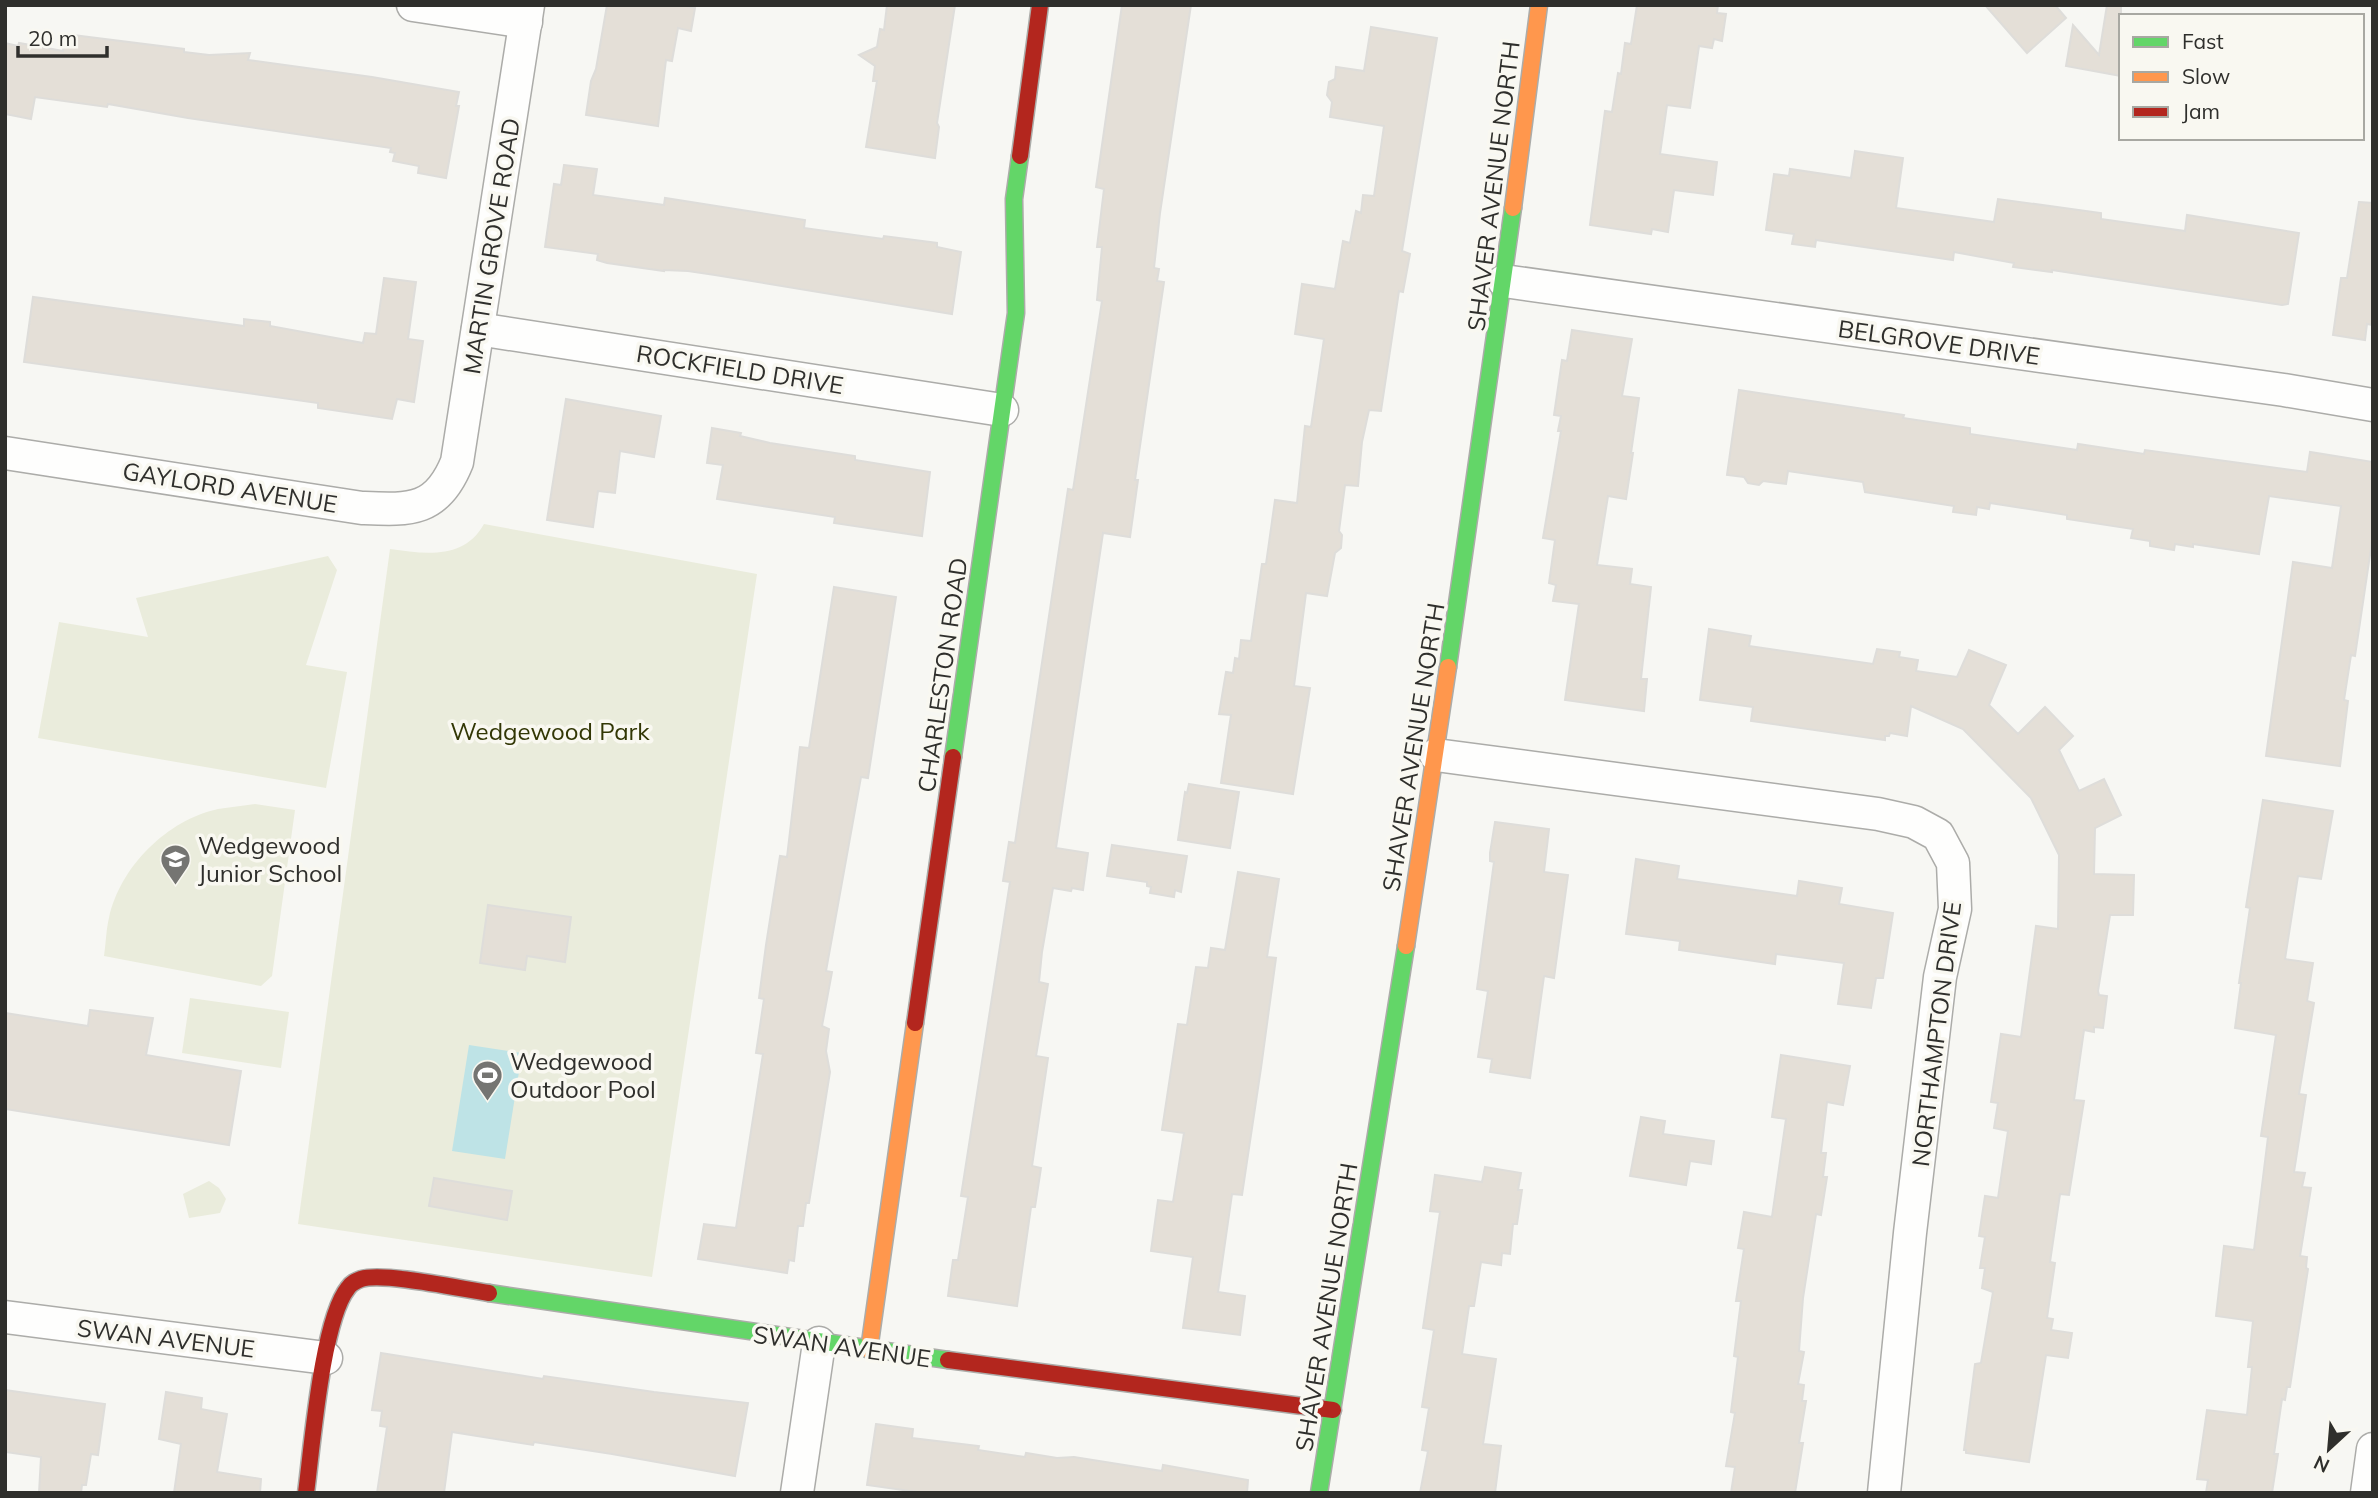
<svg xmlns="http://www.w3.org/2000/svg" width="2378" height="1498" viewBox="0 0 2378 1498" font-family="Mulish,sans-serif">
<rect width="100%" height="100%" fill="#f7f7f3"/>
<g fill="#eaecdc">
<path d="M484,524L757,574L652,1277L298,1224L390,549C425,554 464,560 484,524Z"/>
<polygon points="328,556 337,570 306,665 347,672 326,788 38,738 59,622 148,637 136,598"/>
<path d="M255,804L295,810L272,976L261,986L104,956C106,943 106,930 109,918C120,867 167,820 218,809C230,807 243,806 255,804Z"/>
<polygon points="190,998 289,1012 281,1068 182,1053"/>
<polygon points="209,1181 219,1188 226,1199 220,1213 189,1218 183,1194"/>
</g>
<polygon fill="#bee3e6" points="469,1045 522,1053 505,1159 452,1151"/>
<g fill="#e4dfd7" stroke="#deddda" stroke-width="2">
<polygon points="607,5 682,5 695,8 691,31 678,28 672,61 666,60 658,126 586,115 591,81 596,69"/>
<polygon points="887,5 955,5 937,123 939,127 935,158 866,147 877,81 873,81 875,66 859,55 877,47 880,29 884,30"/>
<polygon points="1122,5 1191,5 1160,213 1154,268 1159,269 1157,281 1164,282 1135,480 1138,480 1130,537 1103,533 1056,848 1088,853 1083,890 1072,888 1071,891 1053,888 1042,952 1039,982 1048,984 1036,1056 1048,1058 1032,1166 1041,1168 1035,1207 1031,1207 1017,1306 948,1296 953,1260 958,1260 968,1197 961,1196 1010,882 1003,881 1009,842 1015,843 1068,489 1073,490 1102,301 1097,300 1102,247 1097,247 1104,189 1096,187"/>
<polygon points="1637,5 1718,5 1717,13 1726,14 1722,41 1714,39 1712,48 1699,46 1690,108 1667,105 1660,154 1717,162 1713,195 1674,190 1668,232 1652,229 1651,234 1590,225 1605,111 1612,112 1618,73 1621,74 1625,43 1631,44"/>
<polygon points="1985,5 2055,5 2066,18 2027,53"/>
<polygon points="2107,5 2121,5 2121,76 2066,66 2073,25 2099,55"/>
<polygon points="1371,27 1437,38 1402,251 1410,254 1403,292 1399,291 1381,411 1369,410 1362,442 1358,486 1345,485 1339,531 1342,535 1341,548 1335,553 1327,596 1306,593 1294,686 1310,688 1293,794 1221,783 1231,715 1219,714 1226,672 1233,673 1235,658 1239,659 1241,640 1251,641 1262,564 1266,564 1275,500 1297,503 1305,426 1311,427 1324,339 1295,334 1302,284 1335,289 1343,241 1350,243 1356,211 1361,213 1363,195 1374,196 1384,126 1330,117 1332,102 1327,95 1329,82 1335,79 1336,67 1364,71"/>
<polygon points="65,34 184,49 184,52 209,55 250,53 248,60 372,77 459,92 456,106 459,106 446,178 418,173 419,166 393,161 395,153 390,152 391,148 188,118 108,104 107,107 35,97 31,119 5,114 5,43 18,46 19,43 63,51"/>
<polygon points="1855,151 1903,158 1896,208 1994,222 1998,199 2101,213 2101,219 2185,231 2187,215 2299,233 2288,304 2282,305 2052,270 2052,272 2013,267 2014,263 1954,252 1953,260 1816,240 1815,247 1792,244 1794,234 1766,230 1774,174 1789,176 1790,169 1851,178"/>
<polygon points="564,165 597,169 593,195 664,205 665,198 805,220 804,228 883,239 884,236 937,243 937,247 961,252 952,314 715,275 688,271 664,270 664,271 607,263 597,260 598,254 545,247 554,184 561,185"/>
<polygon points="2359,202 2373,203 2373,325 2367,324 2365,340 2333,335 2341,278 2347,278"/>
<polygon points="384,278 416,282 408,339 423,341 414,402 397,399 392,419 318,408 318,403 24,362 33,297 244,326 244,319 270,322 270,326 363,343 365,333 376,334"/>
<polygon points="1572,330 1632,339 1622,396 1639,398 1631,453 1633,453 1626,499 1608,496 1597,565 1632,569 1630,584 1651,587 1641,679 1647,679 1644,711 1565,700 1579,604 1553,601 1556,585 1549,583 1555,540 1543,538 1561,431 1558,431 1561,416 1554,415 1562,360 1567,361"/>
<polygon points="1739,390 1904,415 1903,418 1970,428 1970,434 2077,450 2078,444 2144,454 2145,450 2307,472 2310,452 2373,462 2373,535 2355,656 2351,655 2344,700 2348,701 2340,766 2266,756 2293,562 2332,568 2341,506 2269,496 2259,554 2193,544 2193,547 2175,544 2174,550 2150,546 2150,541 2131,538 2133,529 2067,519 2067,515 1990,503 1989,509 1977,507 1976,515 1953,512 1954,506 1865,492 1863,482 1788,471 1786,484 1763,481 1759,485 1748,483 1744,477 1727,475"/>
<polygon points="566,399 661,416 654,457 620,451 615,493 598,491 593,527 547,520"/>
<polygon points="712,428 741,433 740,436 770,443 855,456 855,460 930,472 922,536 834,523 835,517 717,499 723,465 707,463"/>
<polygon points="834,587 896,597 868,778 861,777 826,971 832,972 822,1026 829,1029 826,1051 830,1072 809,1203 806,1203 803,1226 798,1226 794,1261 789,1260 787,1273 698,1259 704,1224 736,1228 763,1054 756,1053 764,999 759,998 766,945 780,856 787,857 800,747 809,748"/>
<polygon points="1709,629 1751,636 1749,646 1873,664 1877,649 1900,652 1899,657 1918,660 1916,671 1957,677 1969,650 2006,665 1989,705 2018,734 2045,707 2073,736 2059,750 2079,791 2104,779 2121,815 2095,828 2094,874 2134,875 2133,915 2110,915 2098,991 2099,995 2107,996 2103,1028 2094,1027 2094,1032 2084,1030 2074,1100 2084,1101 2069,1195 2060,1194 2050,1262 2055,1263 2047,1318 2053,1319 2051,1330 2072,1333 2068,1358 2046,1355 2029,1462 1966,1453 1966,1450 1964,1450 1975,1364 1981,1363 1993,1292 1982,1288 1985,1268 1980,1268 1985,1237 1979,1236 1985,1196 1998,1198 2008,1131 1994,1128 1998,1103 1991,1102 2001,1034 2021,1037 2036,926 2058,929 2059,855 2031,798 1963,729 1911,706 1907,736 1890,733 1889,736 1885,736 1885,740 1751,721 1753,707 1700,700"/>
<polygon points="1189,784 1239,792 1230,848 1178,840 1185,792 1187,793"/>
<polygon points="2263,800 2333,811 2321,879 2298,876 2285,959 2313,963 2307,1001 2314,1003 2299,1094 2306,1095 2294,1172 2305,1173 2302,1187 2311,1188 2300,1256 2307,1257 2306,1268 2308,1269 2290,1387 2287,1387 2285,1400 2282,1399 2274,1454 2278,1454 2272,1493 2206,1493 2208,1480 2197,1479 2207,1410 2247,1415 2252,1367 2248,1367 2253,1321 2216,1316 2224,1246 2254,1250 2268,1137 2261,1136 2276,1035 2235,1028 2241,983 2239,983 2250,908 2246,907"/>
<polygon points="1495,822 1549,829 1544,872 1568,875 1554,978 1544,976 1530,1078 1490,1072 1492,1059 1478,1057 1488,991 1477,989 1494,862 1490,861 1490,853"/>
<polygon points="1112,845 1187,856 1181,892 1175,890 1174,897 1150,893 1151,887 1147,886 1147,882 1107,876"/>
<polygon points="1636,859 1679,866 1677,879 1797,896 1799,881 1842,888 1839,904 1893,913 1883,978 1876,978 1871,1008 1838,1004 1844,963 1776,954 1775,964 1679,950 1680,941 1626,934"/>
<polygon points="1238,872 1279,879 1267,957 1276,958 1261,1068 1242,1195 1232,1194 1218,1292 1245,1296 1240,1335 1183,1328 1193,1257 1151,1251 1158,1200 1173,1202 1184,1133 1162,1130 1178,1024 1187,1025 1196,967 1208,968 1211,948 1225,950"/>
<polygon points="488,905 571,917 565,962 527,956 525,970 480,963"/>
<polygon points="90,1010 153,1018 146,1055 241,1071 229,1145 5,1109 5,1013 88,1026"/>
<polygon points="1781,1055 1850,1066 1843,1105 1827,1102 1821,1153 1826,1153 1823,1177 1827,1177 1821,1215 1816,1214 1803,1298 1799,1351 1804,1352 1798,1384 1804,1385 1802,1401 1806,1401 1799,1443 1803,1443 1795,1493 1731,1493 1735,1467 1726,1466 1735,1413 1731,1412 1738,1357 1734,1356 1741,1301 1736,1301 1744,1249 1738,1248 1744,1212 1772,1217 1786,1119 1772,1117"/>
<polygon points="1641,1117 1665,1121 1663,1134 1714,1141 1711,1164 1690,1161 1686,1185 1630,1176"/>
<polygon points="1485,1167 1521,1173 1518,1190 1522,1190 1517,1224 1513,1224 1510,1254 1502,1253 1501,1265 1481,1262 1474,1306 1469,1306 1462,1354 1496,1359 1483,1444 1501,1446 1495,1493 1420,1493 1428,1451 1422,1450 1429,1408 1422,1407 1434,1330 1423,1328 1440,1212 1430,1211 1435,1175 1482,1182"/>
<polygon points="434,1178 512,1191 507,1220 429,1206"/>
<polygon points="381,1353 543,1379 544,1376 654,1392 748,1403 735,1476 612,1454 534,1442 533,1445 452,1432 444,1493 377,1493 387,1427 380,1426 382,1411 372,1410"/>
<polygon points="5,1390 105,1404 98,1455 91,1454 86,1485 82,1485 81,1493 39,1493 41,1457 5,1452"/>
<polygon points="166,1392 202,1398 201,1409 227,1414 217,1472 261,1479 260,1493 174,1493 181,1444 159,1439"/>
<polygon points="876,1424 913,1429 912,1438 979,1446 978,1450 1025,1457 1026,1453 1057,1458 1074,1457 1162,1471 1163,1465 1248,1480 1247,1493 924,1493 867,1485"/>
</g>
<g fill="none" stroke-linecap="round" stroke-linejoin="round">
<defs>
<g id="street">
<polyline points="413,5 526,22"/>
<polyline points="1504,281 2284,390 2373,405"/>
<polyline points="478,329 1002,410"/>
<path d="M5,453L362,508C410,510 437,512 457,462L528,5"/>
<polyline points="1436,755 1878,814 1914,822 1938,835 1953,863 1955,909 1940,977 1910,1233 1884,1493"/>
<polyline points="5,1317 326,1358"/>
<polyline points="797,1493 819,1343"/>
<polyline points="2367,1493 2373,1449"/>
</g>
<g id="fast">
<polyline points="1448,667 1513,208"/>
<polyline points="953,757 1016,313 1014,199 1020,156"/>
<polyline points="489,1293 948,1360"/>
<polyline points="1319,1493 1406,946"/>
</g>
<g id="slow">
<polyline points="1513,208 1539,5"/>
<polyline points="1406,946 1448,667"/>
<polyline points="869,1350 915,1023"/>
</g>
<g id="jam">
<polyline points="1020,156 1040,5"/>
<polyline points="915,1023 953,757"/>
<polyline points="948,1360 1333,1410"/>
<path d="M306,1493C312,1448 322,1320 348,1288C351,1283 356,1281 361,1279C385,1272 461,1289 489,1293"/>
</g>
</defs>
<use href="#street" stroke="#acaca9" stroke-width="35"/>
<use href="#fast" stroke="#acaca9" stroke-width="19"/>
<use href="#slow" stroke="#acaca9" stroke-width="19"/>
<use href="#jam" stroke="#acaca9" stroke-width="19"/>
<use href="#street" stroke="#fefefd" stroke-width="32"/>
<use href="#fast" stroke="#63d668" stroke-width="16"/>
<use href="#slow" stroke="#ff974d" stroke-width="16"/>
<use href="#jam" stroke="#b3261e" stroke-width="16"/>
</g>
<defs>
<symbol id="school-pin" viewBox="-11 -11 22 30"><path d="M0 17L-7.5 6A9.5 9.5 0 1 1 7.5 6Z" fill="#757572" stroke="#f9f8f1"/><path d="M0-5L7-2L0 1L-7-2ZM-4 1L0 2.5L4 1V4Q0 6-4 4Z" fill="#fff"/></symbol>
<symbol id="stadium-pin" viewBox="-11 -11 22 30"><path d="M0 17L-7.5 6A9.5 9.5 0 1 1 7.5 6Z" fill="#757572" stroke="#f9f8f1"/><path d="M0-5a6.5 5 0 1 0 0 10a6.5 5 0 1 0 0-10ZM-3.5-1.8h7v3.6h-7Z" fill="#fff"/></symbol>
</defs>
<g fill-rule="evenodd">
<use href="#school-pin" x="158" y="842" width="35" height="47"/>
<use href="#stadium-pin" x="470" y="1058" width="35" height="47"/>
</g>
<g text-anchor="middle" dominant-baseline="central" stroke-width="7" stroke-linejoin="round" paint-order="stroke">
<g font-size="24" fill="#2f2f2c" stroke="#f9f8f1">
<text transform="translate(1493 186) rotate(-83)">SHAVER AVENUE NORTH</text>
<text transform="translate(491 246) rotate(-81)">MARTIN GROVE ROAD</text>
<text transform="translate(1939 342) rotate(8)">BELGROVE DRIVE</text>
<text transform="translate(740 369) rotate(9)">ROCKFIELD DRIVE</text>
<text transform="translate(230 487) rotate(9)">GAYLORD AVENUE</text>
<text transform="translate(942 675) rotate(-82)">CHARLESTON ROAD</text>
<text transform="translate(1413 747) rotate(-81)">SHAVER AVENUE NORTH</text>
<text transform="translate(1936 1034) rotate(-83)">NORTHAMPTON DRIVE</text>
<text transform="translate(1326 1307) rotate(-81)">SHAVER AVENUE NORTH</text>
<text transform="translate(166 1338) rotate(7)">SWAN AVENUE</text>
<text transform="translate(842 1346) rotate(8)">SWAN AVENUE</text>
</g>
<g font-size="24" fill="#323705" stroke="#f9f8f1">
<text x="550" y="731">Wedgewood Park</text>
</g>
<g font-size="24" fill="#2f2f2c" stroke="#f9f8f1" text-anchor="start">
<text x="198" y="845">Wedgewood<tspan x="198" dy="28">Junior School</tspan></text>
<text x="510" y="1061">Wedgewood<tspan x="510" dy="28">Outdoor Pool</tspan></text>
</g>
</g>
<rect width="2378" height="1498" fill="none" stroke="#2f2f2c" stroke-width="14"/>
<rect x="2119" y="14" width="245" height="126" fill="#f9f8f1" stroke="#a8a8a2" stroke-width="2"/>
<rect x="2133" y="37" width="35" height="10" fill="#63d668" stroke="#a8a8a2" stroke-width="2"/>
<text x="2182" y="49" font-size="21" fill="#2f2f2c">Fast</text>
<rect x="2133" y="72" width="35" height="10" fill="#ff974d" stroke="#a8a8a2" stroke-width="2"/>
<text x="2182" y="84" font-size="21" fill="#2f2f2c">Slow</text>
<rect x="2133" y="107" width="35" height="10" fill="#b3261e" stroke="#a8a8a2" stroke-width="2"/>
<text x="2182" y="119" font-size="21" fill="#2f2f2c">Jam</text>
<g transform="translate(2329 1449) rotate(206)" stroke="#f9f8f1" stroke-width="5" paint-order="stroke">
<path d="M0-5L12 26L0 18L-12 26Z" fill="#2f2f2c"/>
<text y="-10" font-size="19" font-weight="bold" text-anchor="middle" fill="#2f2f2c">N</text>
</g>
<path d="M18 46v10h89v-10" fill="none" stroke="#2f2f2c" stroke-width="3.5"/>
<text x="28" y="46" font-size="21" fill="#2f2f2c" stroke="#f9f8f1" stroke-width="5" paint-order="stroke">20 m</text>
</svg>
